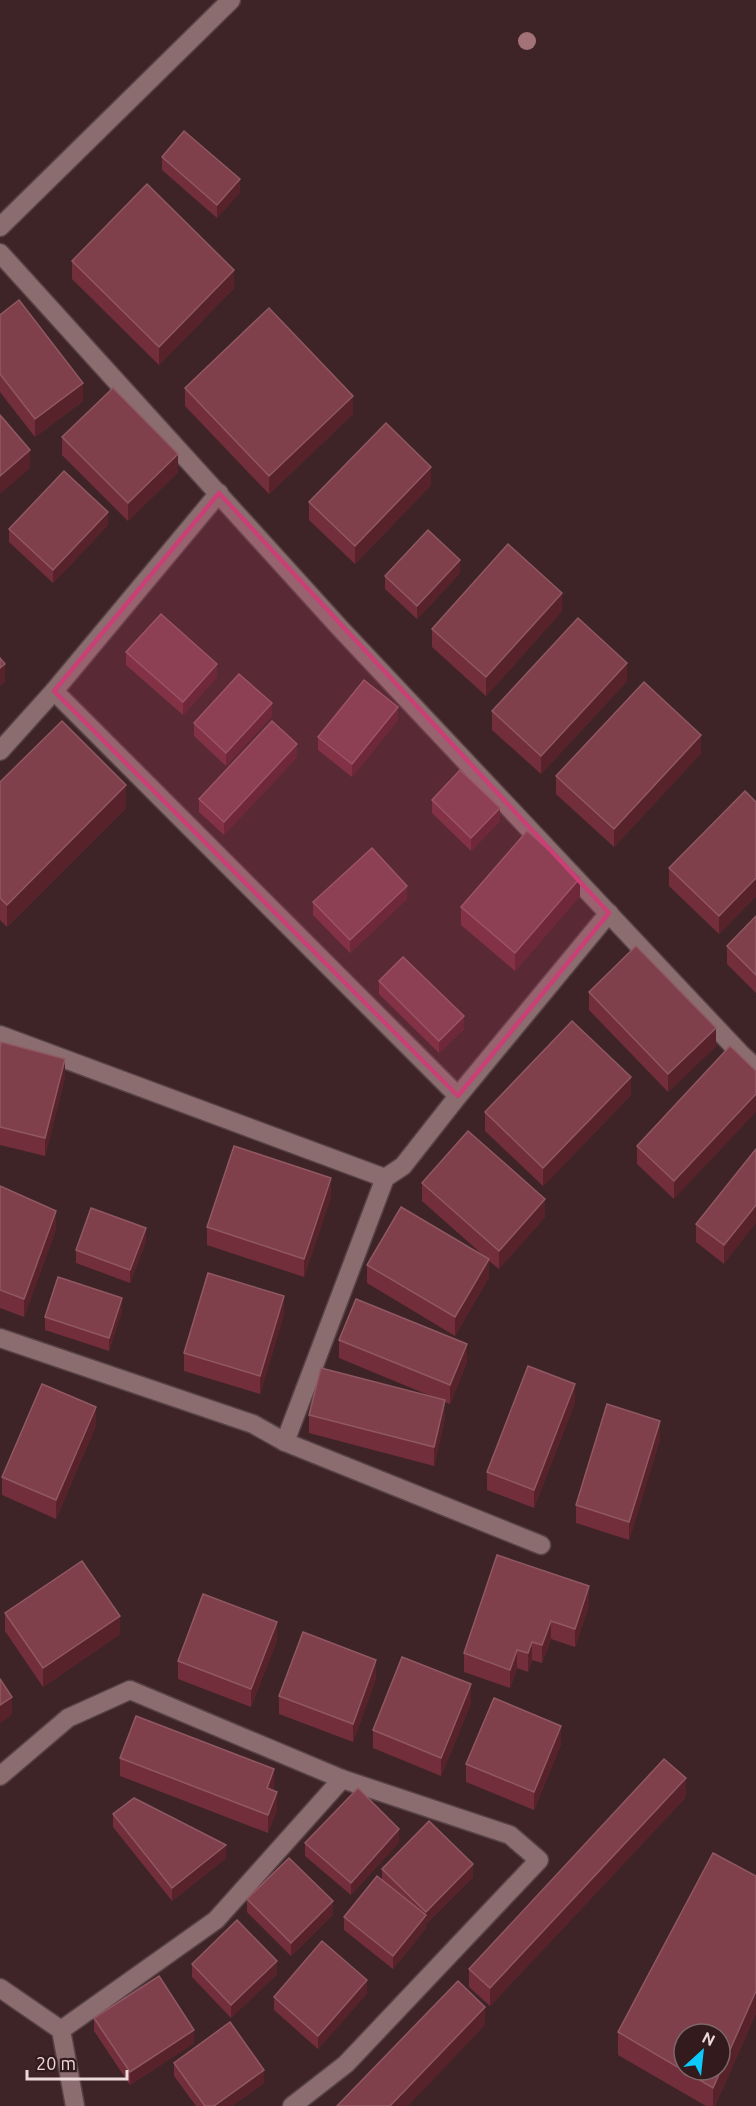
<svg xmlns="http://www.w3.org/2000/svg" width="756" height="2106" viewBox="0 0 756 2106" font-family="Ubuntu,sans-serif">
<rect width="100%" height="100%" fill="#3e2427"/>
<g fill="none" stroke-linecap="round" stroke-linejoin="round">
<defs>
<g id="minor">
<polyline points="0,227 231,0"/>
<polyline points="0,253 340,628 740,1053 756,1068"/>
<polyline points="54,691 458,1096"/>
<polyline points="0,751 54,691 219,493"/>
<polyline points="0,1035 385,1178"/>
<polyline points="0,1338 253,1424 285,1442 541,1545"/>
<polyline points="285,1442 385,1178 403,1166 458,1096 609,913"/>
<polyline points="0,1776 68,1718 130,1690 342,1779 510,1835 539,1860 346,2064 292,2106"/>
<polyline points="0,1988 61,2030 75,2106"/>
<polyline points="61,2030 216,1920 342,1779"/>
</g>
</defs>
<use href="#minor" stroke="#574245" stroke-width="21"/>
<use href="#minor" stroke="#8b6c6f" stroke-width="18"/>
</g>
<circle fill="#a37277" cx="527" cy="41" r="9"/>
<g fill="#722e3a">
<polygon points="162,157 240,192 217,218 162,170"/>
<polygon points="72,261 234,288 159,365 72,279"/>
<polygon points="0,315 83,401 35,437 0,392"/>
<polygon points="185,388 353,414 269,494 185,406"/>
<polygon points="62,437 178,472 128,521 62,455"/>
<polygon points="431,485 355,564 309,520 309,502"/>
<polygon points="108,525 53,583 9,542 9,529"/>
<polygon points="460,573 417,619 385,589 385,576"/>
<polygon points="562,611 486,696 432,647 432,629"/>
<polygon points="126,652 217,677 183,715 126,665"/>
<polygon points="627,681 541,774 492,730 492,711"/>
<polygon points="272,716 226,766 194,736 194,723"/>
<polygon points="398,720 352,777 318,750 318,737"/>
<polygon points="701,753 614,847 556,794 556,776"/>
<polygon points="297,757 224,835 199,812 199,799"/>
<polygon points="0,782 126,808 7,927 0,920"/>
<polygon points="432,800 500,821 471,851 432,813"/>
<polygon points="756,802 756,896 719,934 669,886 669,868"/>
<polygon points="580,896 515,971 461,925 461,907"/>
<polygon points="407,899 350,953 313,915 313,902"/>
<polygon points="756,916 756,993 727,964 727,946"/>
<polygon points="379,981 464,1029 439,1053 379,994"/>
<polygon points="589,992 716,1046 668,1092 589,1010"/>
<polygon points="730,1046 674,1199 637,1164 637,1146"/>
<polygon points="0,1048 65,1077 45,1156 0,1145"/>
<polygon points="631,1095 543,1186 485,1131 485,1112"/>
<polygon points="756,1149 724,1264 696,1242 696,1224"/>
<polygon points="422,1183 545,1217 499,1269 489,1261 489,1277 455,1336 367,1283 367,1265 484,1256 422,1201"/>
<polygon points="0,1186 56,1229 24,1317 0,1308"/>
<polygon points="331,1196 304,1277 207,1245 207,1227"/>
<polygon points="146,1241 130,1283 76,1263 76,1250"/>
<polygon points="122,1311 109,1351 45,1330 45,1317"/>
<polygon points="284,1314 260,1394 184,1371 184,1353"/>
<polygon points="339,1340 467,1362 450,1404 445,1402 445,1418 434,1466 309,1433 309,1415 433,1397 339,1358"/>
<polygon points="575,1402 534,1508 487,1490 487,1472"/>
<polygon points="96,1425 56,1519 2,1495 2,1477"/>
<polygon points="660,1439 629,1540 576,1523 576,1505"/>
<polygon points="589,1605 575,1647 551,1639 542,1663 532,1660 528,1672 517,1668 510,1688 464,1672 464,1653"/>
<polygon points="5,1613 120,1634 43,1687 5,1631"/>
<polygon points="277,1640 251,1707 178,1679 178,1661"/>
<polygon points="376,1678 353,1742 279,1714 279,1696"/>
<polygon points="471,1703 441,1776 373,1748 373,1730"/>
<polygon points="561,1744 534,1810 466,1782 466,1764"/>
<polygon points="120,1758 274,1787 273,1790 277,1810 268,1833 120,1776"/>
<polygon points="686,1797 490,2006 469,1987 469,1969"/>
<polygon points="113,1814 226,1858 172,1901 113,1827"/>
<polygon points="399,1842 351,1895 305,1856 305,1843"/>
<polygon points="382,1869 473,1877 426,1924 426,1928 393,1969 344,1930 344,1917 382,1880"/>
<polygon points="756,1876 756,2013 715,2106 706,2106 618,2055 618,2032"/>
<polygon points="247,1899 333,1914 291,1956 247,1912"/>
<polygon points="192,1964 277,1974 231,2018 192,1977"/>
<polygon points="367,1993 318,2049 274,2010 274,1997"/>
<polygon points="94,2018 194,2043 130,2085 94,2031"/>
<polygon points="174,2063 264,2083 232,2106 196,2106 174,2076"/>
</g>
<g fill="#58222b">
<polygon points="240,179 240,192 217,218 217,205"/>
<polygon points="234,270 234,288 159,365 159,347"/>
<polygon points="83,383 83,401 35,437 35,419"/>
<polygon points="353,396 353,414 269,494 269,476"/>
<polygon points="30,450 30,468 0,494 0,476"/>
<polygon points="178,454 178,472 128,521 128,503"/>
<polygon points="431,467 431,485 355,564 355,546"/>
<polygon points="108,512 108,525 53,583 53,570"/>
<polygon points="460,560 460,573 417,619 417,606"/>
<polygon points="562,593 562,611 486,696 486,677"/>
<polygon points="627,663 627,681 541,774 541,756"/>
<polygon points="5,664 5,682 0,686 0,668"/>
<polygon points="217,664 217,677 183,715 183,702"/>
<polygon points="272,703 272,716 226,766 226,753"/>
<polygon points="398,707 398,720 352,777 352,764"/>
<polygon points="701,735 701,753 614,847 614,829"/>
<polygon points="297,744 297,757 224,835 224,822"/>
<polygon points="126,785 126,808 7,927 7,905"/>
<polygon points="500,808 500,821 471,851 471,838"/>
<polygon points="580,878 580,896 515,971 515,953"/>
<polygon points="756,878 756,896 719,934 719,916"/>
<polygon points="407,886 407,899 350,953 350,940"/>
<polygon points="464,1016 464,1029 439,1053 439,1041"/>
<polygon points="716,1028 716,1046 668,1092 668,1074"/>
<polygon points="65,1059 65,1077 45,1156 45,1138"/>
<polygon points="631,1077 631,1095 543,1186 543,1168"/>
<polygon points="756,1094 756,1112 674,1199 674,1181"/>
<polygon points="331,1178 331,1196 304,1277 304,1259"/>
<polygon points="545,1199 545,1217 499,1269 499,1251"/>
<polygon points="756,1205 756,1223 724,1264 724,1245"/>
<polygon points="56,1211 56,1229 24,1317 24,1299"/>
<polygon points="146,1228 146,1241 130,1283 130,1270"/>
<polygon points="489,1259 489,1277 455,1336 455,1317"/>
<polygon points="284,1296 284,1314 260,1394 260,1376"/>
<polygon points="122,1298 122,1311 109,1351 109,1338"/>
<polygon points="467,1344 467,1362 450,1404 450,1385"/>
<polygon points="575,1384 575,1402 534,1508 534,1490"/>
<polygon points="445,1400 445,1418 434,1466 434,1447"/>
<polygon points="96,1407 96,1425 56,1519 56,1500"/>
<polygon points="660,1421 660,1439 629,1540 629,1522"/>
<polygon points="589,1586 589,1605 575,1647 575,1629"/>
<polygon points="120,1616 120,1634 43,1687 43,1668"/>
<polygon points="551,1621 551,1639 542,1663 542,1645"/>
<polygon points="277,1622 277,1640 251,1707 251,1689"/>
<polygon points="532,1642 532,1660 528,1672 528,1653"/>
<polygon points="517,1650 517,1668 510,1688 510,1670"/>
<polygon points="376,1660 376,1678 353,1742 353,1724"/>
<polygon points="471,1684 471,1703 441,1776 441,1758"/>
<polygon points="12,1697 12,1715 0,1723 0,1705"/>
<polygon points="561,1726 561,1744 534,1810 534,1792"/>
<polygon points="274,1769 274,1787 267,1806 267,1788"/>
<polygon points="686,1778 686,1797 490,2006 490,1988"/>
<polygon points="277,1792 277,1810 268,1833 268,1815"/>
<polygon points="399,1829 399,1842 351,1895 351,1883"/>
<polygon points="226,1845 226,1858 172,1901 172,1888"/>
<polygon points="473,1864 473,1877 426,1924 426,1912"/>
<polygon points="333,1901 333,1914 291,1956 291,1943"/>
<polygon points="426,1915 426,1928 393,1969 393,1956"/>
<polygon points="277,1961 277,1974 231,2018 231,2005"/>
<polygon points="367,1980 367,1993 318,2049 318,2036"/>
<polygon points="756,1991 756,2013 715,2106 713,2106 713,2088"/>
<polygon points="485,2007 485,2025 408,2106 390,2106"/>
<polygon points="194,2030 194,2043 130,2085 130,2072"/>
<polygon points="264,2070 264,2083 232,2106 214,2106"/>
</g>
<g fill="#7f404b" stroke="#905862" stroke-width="1.5" fill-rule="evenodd">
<polygon points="184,131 240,179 217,205 162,157"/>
<polygon points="147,184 234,270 159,347 72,261"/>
<polygon points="19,300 83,383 35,419 0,374 0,315"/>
<polygon points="269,308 353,396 269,476 185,388"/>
<polygon points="113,388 178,454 128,503 62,437"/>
<polygon points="0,415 30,450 0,476"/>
<polygon points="386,423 431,467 355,546 309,502"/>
<polygon points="64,471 108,512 53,570 9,529"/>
<polygon points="428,530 460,560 417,606 385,576"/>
<polygon points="508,544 562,593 486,677 432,629"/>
<polygon points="161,614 217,664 183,702 126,652"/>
<polygon points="578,618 627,663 541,756 492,711"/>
<polygon points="0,658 5,664 0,668"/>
<polygon points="239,674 272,703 226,753 194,723"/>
<polygon points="364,680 398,707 352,764 318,737"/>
<polygon points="644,682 701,735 614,829 556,776"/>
<polygon points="62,721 126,785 7,905 0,898 0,782"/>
<polygon points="272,721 297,744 224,822 199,799"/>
<polygon points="460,770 500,808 471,838 432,800"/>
<polygon points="745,791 756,802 756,878 719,916 669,868"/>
<polygon points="527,831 580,878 515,953 461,907"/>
<polygon points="372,848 407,886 350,940 313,902"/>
<polygon points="756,916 756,975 727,946"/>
<polygon points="636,946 716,1028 668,1074 589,992"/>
<polygon points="403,957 464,1016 439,1041 379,981"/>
<polygon points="572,1021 631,1077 543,1168 485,1112"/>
<polygon points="1,1042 65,1059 45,1138 0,1127 0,1048"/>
<polygon points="730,1046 756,1071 756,1094 674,1181 637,1146"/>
<polygon points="468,1131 545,1199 499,1251 422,1183"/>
<polygon points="234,1146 331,1178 304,1259 207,1227"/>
<polygon points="756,1149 756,1205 724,1245 696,1224"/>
<polygon points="0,1186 56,1211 24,1299 0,1290"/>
<polygon points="401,1207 489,1259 455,1317 367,1265"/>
<polygon points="91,1208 146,1228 130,1270 76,1250"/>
<polygon points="208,1273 284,1296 260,1376 184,1353"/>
<polygon points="58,1277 122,1298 109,1338 45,1317"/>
<polygon points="356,1299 467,1344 450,1385 339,1340"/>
<polygon points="528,1366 575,1384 534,1490 487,1472"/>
<polygon points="321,1368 445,1400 434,1447 309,1415"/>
<polygon points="42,1384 96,1407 56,1500 2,1477"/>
<polygon points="607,1404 660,1421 629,1522 576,1505"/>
<polygon points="497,1555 589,1586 575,1629 551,1621 542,1645 532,1642 528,1653 517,1650 510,1670 464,1653"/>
<polygon points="82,1561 120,1616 43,1668 5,1613"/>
<polygon points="203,1594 277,1622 251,1689 178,1661"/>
<polygon points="303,1632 376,1660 353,1724 279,1696"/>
<polygon points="402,1657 471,1684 441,1758 373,1730"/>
<polygon points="0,1679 12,1697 0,1705"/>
<polygon points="494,1698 561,1726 534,1792 466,1764"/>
<polygon points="136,1716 274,1769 267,1788 277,1792 268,1815 120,1758"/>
<polygon points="664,1759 686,1778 490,1988 469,1969"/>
<polygon points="358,1788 399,1829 351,1883 305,1843"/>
<polygon points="134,1798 226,1845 172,1888 113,1814"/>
<polygon points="429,1821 473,1864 426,1912 382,1869"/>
<path d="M713,1853L756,1876V1991L713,2088L618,2032ZM684,2034H720V2070H684Z"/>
<polygon points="289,1858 333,1901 291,1943 247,1899"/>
<polygon points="377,1876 426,1915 393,1956 344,1917"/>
<polygon points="237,1920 277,1961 231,2005 192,1964"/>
<polygon points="322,1941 367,1980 318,2036 274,1997"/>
<polygon points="159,1976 194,2030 130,2072 94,2018"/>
<polygon points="458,1981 485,2007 390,2106 337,2106"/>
<polygon points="230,2022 264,2070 214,2106 205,2106 174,2063"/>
</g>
<path fill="#ca3f75" fill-opacity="0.2" stroke="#ca3f75" stroke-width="4.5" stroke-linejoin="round" d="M219,493L609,913L458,1096L54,691Z"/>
<g transform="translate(702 2052) rotate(27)"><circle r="28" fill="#331a1d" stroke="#7d6769" stroke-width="1.5"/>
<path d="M0-4.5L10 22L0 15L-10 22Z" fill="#0ccafa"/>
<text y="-9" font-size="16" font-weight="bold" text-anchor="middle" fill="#ecdadb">N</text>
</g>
<path d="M27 2070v9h100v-9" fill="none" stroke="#ecdadb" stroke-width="3"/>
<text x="36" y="2070" font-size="18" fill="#ecdadb" stroke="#331a1d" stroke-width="4.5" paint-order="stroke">20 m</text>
</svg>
